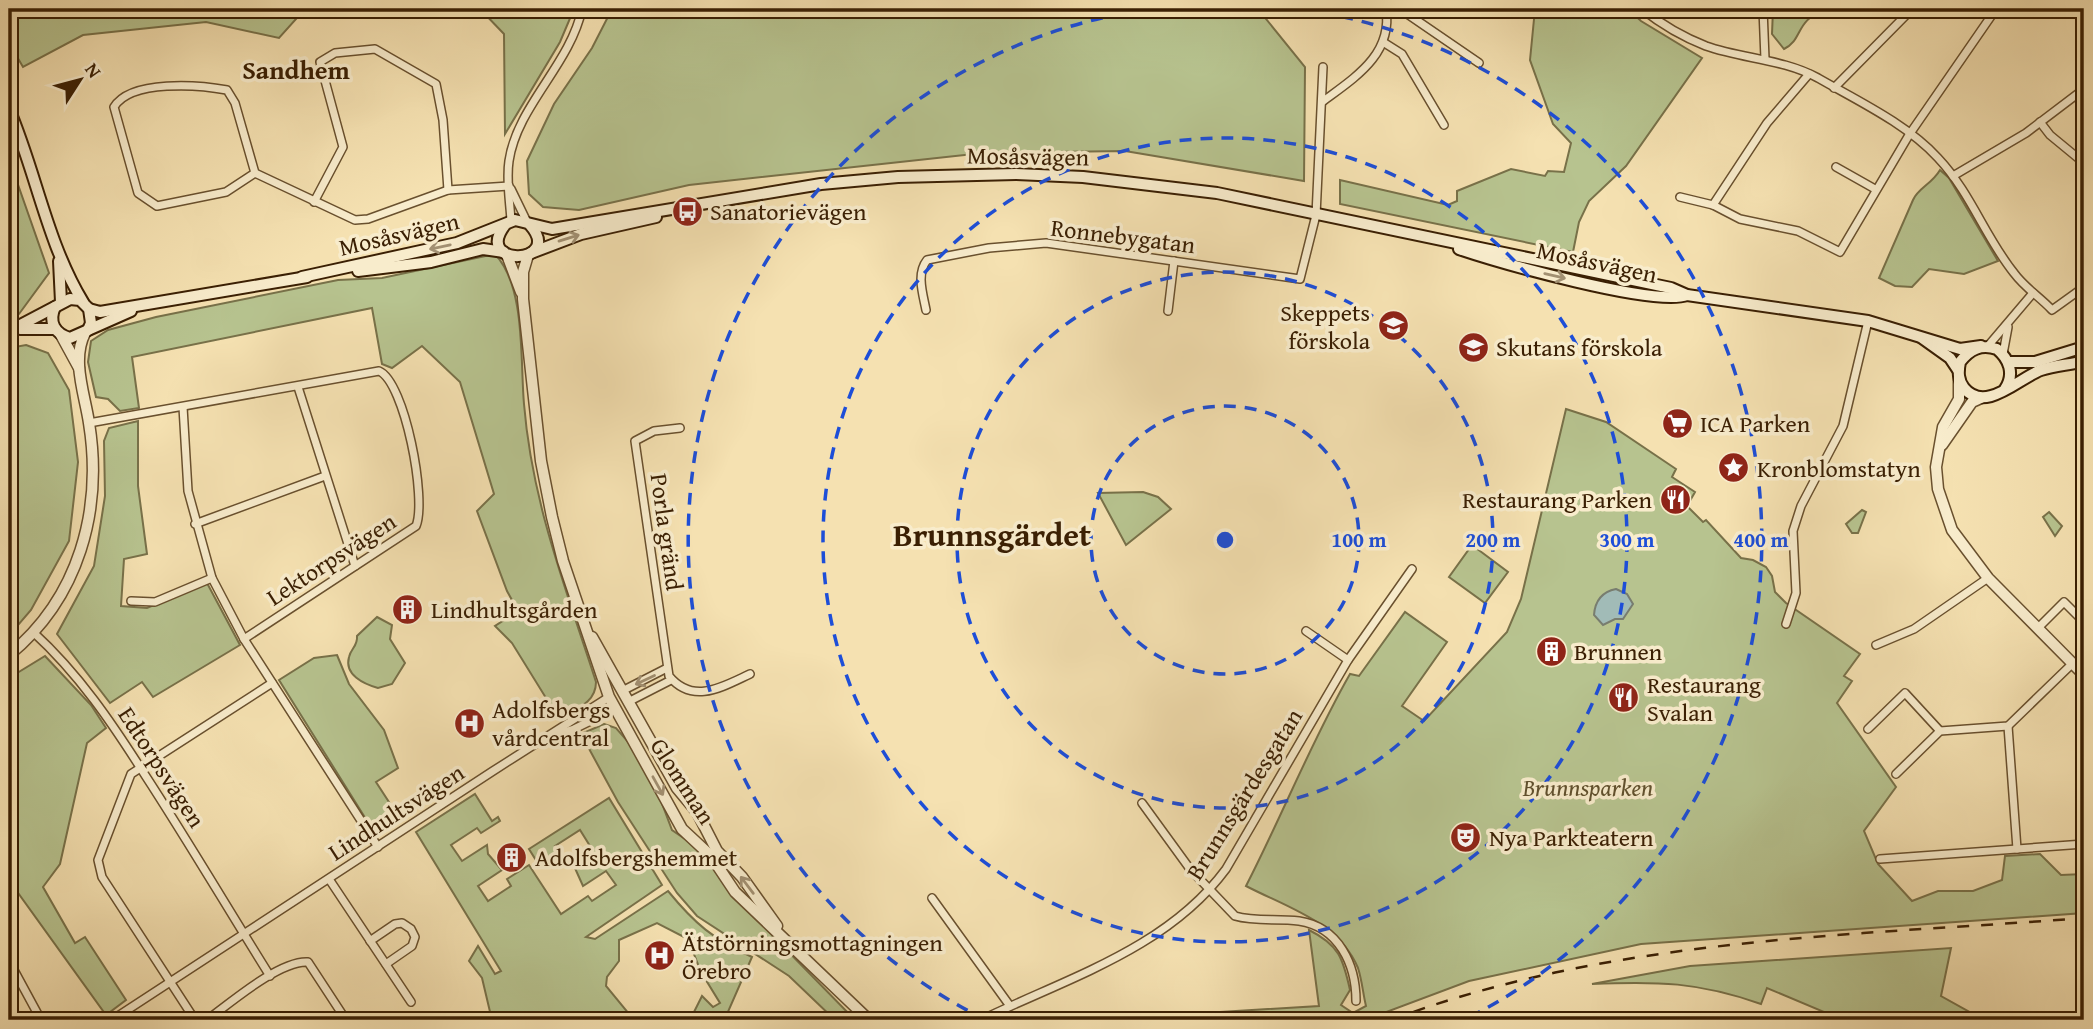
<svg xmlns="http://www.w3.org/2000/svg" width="2093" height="1029" viewBox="0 0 2093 1029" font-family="'Gentium Book Plus',serif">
<rect width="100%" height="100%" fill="#f5e1b1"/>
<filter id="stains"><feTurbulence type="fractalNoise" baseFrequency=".00286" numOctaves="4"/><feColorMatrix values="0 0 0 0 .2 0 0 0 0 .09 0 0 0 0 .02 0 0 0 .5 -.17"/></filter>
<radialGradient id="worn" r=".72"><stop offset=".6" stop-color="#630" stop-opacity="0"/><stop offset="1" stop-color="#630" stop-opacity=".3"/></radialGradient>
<g fill="#b7c38f" stroke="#787149" stroke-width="2">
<polygon points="9,9 305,9 279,38 206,22 83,35 23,67 9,43"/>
<polygon points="480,9 574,9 560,42 505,134 504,34"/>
<polygon points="612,9 1258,9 1305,67 1304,181 1125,151 983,153 689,185 579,210 543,207 529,194 527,161 554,104 592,48"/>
<polygon points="1535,9 1628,9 1641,21 1702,58 1626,166 1589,201 1579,222 1573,252 1340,204 1340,180 1448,205 1457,201 1457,191 1511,169 1545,176 1548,171 1564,172 1571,143 1553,124 1530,60"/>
<path d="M1773,9H1827C1794,20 1804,39 1784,49L1772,34Z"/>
<polygon points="9,159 49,273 19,314 9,317"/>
<path d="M1940,170L1949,178L1998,261L1964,274L1929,269L1912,287L1895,286L1879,278L1913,200C1918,188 1932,184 1940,170Z"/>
<path d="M495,254C526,287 520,360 524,404C532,503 566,589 596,682C596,703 576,709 559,719L512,643L495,626L518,611L507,591L477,511L494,494L460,382L422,346L392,368L382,364L372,308L132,357L139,408L120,411L108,399L96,397L88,362L91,341L108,330L156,317L338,280L382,278Z"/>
<polygon points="26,345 48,353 69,390 78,462 69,541 31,610 13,631 9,628 9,348"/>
<path d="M1566,409L1606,422L1676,469L1672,477L1695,492L1687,506L1703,522L1706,520L1741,558L1753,560L1766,567L1772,576L1775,592L1786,603L1860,654L1844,676L1852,681L1837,703L1896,787L1864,831L1878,864L1912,901L1938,891H1973L2002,880L2005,856L2040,854L2061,875L2084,874V913L1641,944L1469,981L1365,1020H1189L1204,1013L1319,1006L1309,930C1339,945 1343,958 1350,990L1341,1005L1353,1013L1366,1006C1363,994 1362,980 1358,968C1339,922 1286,907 1246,886C1282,816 1311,742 1350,674L1359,676L1405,612L1447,642L1402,706L1424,721L1507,632L1521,599Z"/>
<polygon points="138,421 138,486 147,554 124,559 121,606 147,608 207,583 240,645 153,697 142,682 110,703 57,634 94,566 105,496 104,441 109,428"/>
<polygon points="1143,492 1158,497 1171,509 1126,545 1098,493"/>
<polygon points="1862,510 1866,512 1858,533 1852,533 1846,524"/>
<polygon points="2049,512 2062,526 2055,536 2043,517"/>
<polygon points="1472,545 1508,572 1485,603 1449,577"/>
<path d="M377,617L392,625L390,639L405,663L392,684L378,688C364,684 344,675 349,657C351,648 358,646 357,636Z"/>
<polygon points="337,655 349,684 384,730 398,768 376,782 400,819 388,828 369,824 279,680 314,658"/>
<polygon points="45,656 91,705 106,728 87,743 60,864 43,887 75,943 85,937 126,1000 106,1015 16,890 9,869 9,678"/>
<polygon points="604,724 616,728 630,744 661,801 672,830 704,852 729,891 855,1020 835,1020 789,976 697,916 677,893 618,802 581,734"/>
<path d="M475,794L492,821L498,817L500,821L481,833L477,828L451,845L462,861L487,845L488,854L502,870L478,886L488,901L511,886L507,879L529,865L561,914L588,896L592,901L616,885L606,871L583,886L574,866L567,861L590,846L580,830L555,846L559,852L539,865L529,849L609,798L662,885L586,937L595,939L668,891C695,924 713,939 752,957L727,1014L729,1020H690L702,996L713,1007L720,1003L701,972L688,939L657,923L619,940V961L607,977L606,986L634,1020H484L491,1016L482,978L469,961L478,946L495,974L501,971L416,832Z"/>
<path d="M1951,948L1941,996L1984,1020H1843L1767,988L1761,1004C1699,982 1657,981 1592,984L1690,966Z"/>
</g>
<path fill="#a1bbb7" stroke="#787d6f" stroke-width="2" d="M1616,589L1627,594L1633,604L1623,619H1615L1603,625L1594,615C1595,601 1601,592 1616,589Z"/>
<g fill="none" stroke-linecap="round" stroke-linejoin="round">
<defs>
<g id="minor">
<path d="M1642,9C1661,24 1683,37 1706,46C1743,59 1783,59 1818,78C1858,101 1907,124 1938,158C1971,193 1985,237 2014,273C2025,288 2040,297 2052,310L2084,287"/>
<polyline points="1763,9 1765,59"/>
<polyline points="1386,11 1406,13 1479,63"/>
<polyline points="1383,42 1402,54 1444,125"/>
<polyline points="1834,88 1912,9"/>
<path d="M1322,102C1354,78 1393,55 1386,9"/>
<polyline points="2040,122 2050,135 2084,163"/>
<polyline points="1836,167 1875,189"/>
<path d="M255,173L235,103L227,90C200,85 131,79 114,107L138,193L157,206L226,192L255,173L355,220L368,219L448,190L509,186"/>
<polyline points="1953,176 2026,133 2084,89"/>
<polyline points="511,189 527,222"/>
<polyline points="1680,197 1713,205 1740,219 1798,231 1840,252 1909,135 1996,9"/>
<polyline points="314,202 343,147 320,62 335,53 375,49 436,84 443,120 448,190"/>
<polyline points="1713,205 1767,123 1809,74"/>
<path d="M511,221C510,202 506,180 509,161C517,106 570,65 582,9"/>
<path d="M926,310C923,294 916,274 927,260L989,248L1046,243L1300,279L1316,215L1323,67"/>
<polyline points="1168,311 1174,261"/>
<polyline points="1988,346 2033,293"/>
<polyline points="2003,354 2008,327"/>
<polyline points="298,387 355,566"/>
<polyline points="183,407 188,491 212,578 244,639 378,847"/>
<path d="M89,423L379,371C405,382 427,500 416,526L244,639"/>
<path d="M680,428L654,431L635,441L669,676C693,705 722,687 750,674"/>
<polyline points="195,524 325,476"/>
<polyline points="131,601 155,602 212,578"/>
<polyline points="1786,624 1796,593 1793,531 1801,506 1843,426 1868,321"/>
<polyline points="2038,628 2064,602 2084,622"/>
<polyline points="1306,631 1348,660"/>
<path d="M33,632C79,674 112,723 145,775C188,841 228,909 270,976"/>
<polyline points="1876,645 1914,629 1988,578"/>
<polyline points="622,691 667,668"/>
<polyline points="628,702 671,680"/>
<polyline points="2008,726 2017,849"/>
<polyline points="1868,729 1905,693 1940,731"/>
<polyline points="557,734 574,729 615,709"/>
<polyline points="1896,774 1940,731 2008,726 2073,663"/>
<path d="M1142,803L1190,869L1235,916C1255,922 1278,918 1299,921C1339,927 1356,965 1356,1001"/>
<polyline points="1880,859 2084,844"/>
<polyline points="329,879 411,1002"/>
<polyline points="932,898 1010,1006"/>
<polyline points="370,941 395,924 402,923 411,929 415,937 412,946 386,964"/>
<polyline points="9,961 41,1020"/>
<polyline points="112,1020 493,771 609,697"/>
<polyline points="195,1020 102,877 98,860 131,774 272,683"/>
<path d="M207,1020C230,1003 280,960 308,962L346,1020"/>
<path d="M981,1020C1067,978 1167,949 1226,869L1348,660L1412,569"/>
</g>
<g id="tertiary">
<polyline points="507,255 521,292"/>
<polyline points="528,255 523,272 523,299 541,461 552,517 563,561 609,697 682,829 711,856 735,892 869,1020"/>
<polyline points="61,335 79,368"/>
<polyline points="1959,377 1959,399 1943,427 1936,467 1938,489 1952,530 1988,578 2084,675"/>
<polyline points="1942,445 1972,402 1981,398"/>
<polyline points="592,637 677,788 697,812 717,851 742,877 777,926"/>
<path d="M9,655C79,598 103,510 89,423C85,395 71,360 85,333"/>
</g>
<g id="secondary">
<path d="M9,109C36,172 47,243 83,302"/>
<path d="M505,225C472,268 565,265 530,225"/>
<path d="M1459,249C1498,262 1654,307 1687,295"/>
<polyline points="531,253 581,234 656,217"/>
<polyline points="59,261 61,302"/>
<polyline points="358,271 431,262 483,249 504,252"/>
<polyline points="302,277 457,243 515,220 552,229 821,184 898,177 1016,174 1083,177 1217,193 1671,288 1687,295 1868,321 1960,349 1981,346"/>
<path d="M55,307C48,322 55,334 70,338L131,311"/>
<polyline points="89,309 100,312 307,277"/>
<polyline points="13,329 70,299 80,300 89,309 91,323 88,330"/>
<polyline points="20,329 55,329"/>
<polyline points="1922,338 1950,358 1958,370"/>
<polyline points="2008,362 2035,362 2084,347"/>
<path d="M2005,389C2015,374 2009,359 1997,349C1981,344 1970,349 1960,362C1958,372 1958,380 1964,388C1985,414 2019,378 2041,370C2055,365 2070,365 2084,361"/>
</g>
</defs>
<use href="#minor" stroke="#69502e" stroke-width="10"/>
<use href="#tertiary" stroke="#69502e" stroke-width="13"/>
<use href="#secondary" stroke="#3a1f03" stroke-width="14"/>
<use href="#minor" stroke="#f8eccc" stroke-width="7"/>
<use href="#tertiary" stroke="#f8eccc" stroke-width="10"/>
<use href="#secondary" stroke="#f8eccc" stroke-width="10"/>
<path stroke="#3a1f03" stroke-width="2.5" stroke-dasharray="12 12" stroke-linecap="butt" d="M1391,1020C1612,937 1852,936 2084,918"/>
</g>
<defs><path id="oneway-shaft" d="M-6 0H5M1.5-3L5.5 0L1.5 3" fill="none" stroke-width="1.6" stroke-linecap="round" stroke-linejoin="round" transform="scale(1.75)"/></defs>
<g stroke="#a29072">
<use href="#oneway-shaft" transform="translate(569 238) rotate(-17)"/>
<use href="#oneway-shaft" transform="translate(440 247) rotate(168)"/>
<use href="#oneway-shaft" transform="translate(1555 276) rotate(13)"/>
<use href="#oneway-shaft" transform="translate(645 680) rotate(155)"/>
<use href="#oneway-shaft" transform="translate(658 786) rotate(61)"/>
<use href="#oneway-shaft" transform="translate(747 885) rotate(-127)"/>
</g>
<g fill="none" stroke="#1d4ed8" stroke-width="3.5" stroke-dasharray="12 9">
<circle cx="1225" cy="540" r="134"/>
<circle cx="1225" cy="540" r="268"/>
<circle cx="1225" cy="540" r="402"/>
<path d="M986 1020A536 536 0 0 1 1150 9M1300 9A536 536 0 0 1 1464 1020"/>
</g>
<defs>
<symbol id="bus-disc" viewBox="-11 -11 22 22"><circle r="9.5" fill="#8f2418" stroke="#f8eccc"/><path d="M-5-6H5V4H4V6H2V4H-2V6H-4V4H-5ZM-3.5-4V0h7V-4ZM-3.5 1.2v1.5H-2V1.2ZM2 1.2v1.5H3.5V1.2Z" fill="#fff"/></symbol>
<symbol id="school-disc" viewBox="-11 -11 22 22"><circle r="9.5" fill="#8f2418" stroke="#f8eccc"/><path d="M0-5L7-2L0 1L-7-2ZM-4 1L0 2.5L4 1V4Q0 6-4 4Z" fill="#fff"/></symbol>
<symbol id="supermarket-disc" viewBox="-11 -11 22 22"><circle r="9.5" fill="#8f2418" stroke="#f8eccc"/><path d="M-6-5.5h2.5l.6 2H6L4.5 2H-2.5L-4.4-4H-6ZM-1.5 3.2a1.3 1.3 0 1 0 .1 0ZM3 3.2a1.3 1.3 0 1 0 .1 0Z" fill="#fff"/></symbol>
<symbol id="sight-disc" viewBox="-11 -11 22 22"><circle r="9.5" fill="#8f2418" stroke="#f8eccc"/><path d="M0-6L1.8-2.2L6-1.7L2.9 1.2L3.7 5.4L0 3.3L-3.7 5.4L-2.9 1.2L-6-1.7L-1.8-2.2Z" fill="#fff"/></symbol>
<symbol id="restaurant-disc" viewBox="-11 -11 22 22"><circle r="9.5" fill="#8f2418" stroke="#f8eccc"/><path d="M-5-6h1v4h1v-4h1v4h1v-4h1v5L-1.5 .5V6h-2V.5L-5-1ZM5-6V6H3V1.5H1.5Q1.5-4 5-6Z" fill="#fff"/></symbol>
<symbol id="building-disc" viewBox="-11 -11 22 22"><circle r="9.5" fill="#8f2418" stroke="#f8eccc"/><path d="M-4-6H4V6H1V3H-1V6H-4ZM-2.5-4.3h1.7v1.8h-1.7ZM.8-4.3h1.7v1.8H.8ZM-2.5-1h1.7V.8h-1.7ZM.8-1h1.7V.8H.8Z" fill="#fff"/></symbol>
<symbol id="hospital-disc" viewBox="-11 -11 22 22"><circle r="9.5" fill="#8f2418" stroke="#f8eccc"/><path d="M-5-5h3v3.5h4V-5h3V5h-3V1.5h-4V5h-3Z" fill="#fff"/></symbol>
<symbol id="theatre-disc" viewBox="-11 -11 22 22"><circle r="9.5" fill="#8f2418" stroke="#f8eccc"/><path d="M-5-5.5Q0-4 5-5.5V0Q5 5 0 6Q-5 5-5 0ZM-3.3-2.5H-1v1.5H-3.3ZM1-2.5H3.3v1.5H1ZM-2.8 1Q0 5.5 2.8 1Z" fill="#fff"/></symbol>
</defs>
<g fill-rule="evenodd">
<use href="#bus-disc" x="670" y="194" width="35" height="35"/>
<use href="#school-disc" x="1376" y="308" width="35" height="35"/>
<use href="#school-disc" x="1456" y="330" width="35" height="35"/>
<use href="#supermarket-disc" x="1660" y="406" width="35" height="35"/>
<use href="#sight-disc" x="1716" y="450" width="35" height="35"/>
<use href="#restaurant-disc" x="1658" y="482" width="35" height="35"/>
<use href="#building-disc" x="390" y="592" width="35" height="35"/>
<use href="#building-disc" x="1534" y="634" width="35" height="35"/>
<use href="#restaurant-disc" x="1606" y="680" width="35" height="35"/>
<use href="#hospital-disc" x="452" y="706" width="35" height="35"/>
<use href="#theatre-disc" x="1448" y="820" width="35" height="35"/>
<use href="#building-disc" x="494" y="840" width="35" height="35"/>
<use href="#hospital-disc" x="642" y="938" width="35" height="35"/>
</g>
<g text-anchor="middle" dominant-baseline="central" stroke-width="7" stroke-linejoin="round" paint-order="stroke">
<g font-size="24" fill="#3a1f03" stroke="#f8eccc">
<text transform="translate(1028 156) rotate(1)">Mosåsvägen</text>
<text transform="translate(399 234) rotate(-13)">Mosåsvägen</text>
<text transform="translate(1123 236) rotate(7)">Ronnebygatan</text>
<text transform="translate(1597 262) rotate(12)">Mosåsvägen</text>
<text transform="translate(667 532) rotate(82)">Porla gränd</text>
<text transform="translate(331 559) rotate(-33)">Lektorpsvägen</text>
<text transform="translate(162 767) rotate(57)">Edtorpsvägen</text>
<text transform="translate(683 781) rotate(57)">Glomman</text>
<text transform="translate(1244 794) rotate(-58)">Brunnsgärdesgatan</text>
<text transform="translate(396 812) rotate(-33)">Lindhultsvägen</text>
</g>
<g font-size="24" fill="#3a1f03" stroke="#f8eccc" text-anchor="start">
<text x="710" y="211">Sanatorievägen</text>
<text x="1370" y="312" text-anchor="end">Skeppets<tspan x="1370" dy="28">förskola</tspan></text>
<text x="1496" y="347">Skutans förskola</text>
<text x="1700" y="423">ICA Parken</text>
<text x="1757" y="468">Kronblomstatyn</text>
<text x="1652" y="499" text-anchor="end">Restaurang Parken</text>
<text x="431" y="609">Lindhultsgården</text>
<text x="1574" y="651">Brunnen</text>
<text x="1647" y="684">Restaurang<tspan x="1647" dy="28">Svalan</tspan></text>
<text x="492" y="709">Adolfsbergs<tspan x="492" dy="28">vårdcentral</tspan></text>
<text x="1489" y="837">Nya Parkteatern</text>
<text x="535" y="857">Adolfsbergshemmet</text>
<text x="682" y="942">Ätstörningsmottagningen<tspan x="682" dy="28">Örebro</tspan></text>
</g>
<g font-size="24" font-style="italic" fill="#60502d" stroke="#f8eccc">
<text x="1588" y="787">Brunnsparken</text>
</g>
<g font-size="26" font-weight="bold" fill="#3a1f03" stroke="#f8eccc">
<text x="296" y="69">Sandhem</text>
</g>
<g font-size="32" font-weight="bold" fill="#3a1f03" stroke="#f8eccc">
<text x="992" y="534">Brunnsgärdet</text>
</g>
</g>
<circle cx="1225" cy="540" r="10" fill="#1d4ed8" stroke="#f8eccc" stroke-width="3.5"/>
<g font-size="21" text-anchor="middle" font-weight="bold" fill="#1d4ed8" stroke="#f8eccc" stroke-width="7" stroke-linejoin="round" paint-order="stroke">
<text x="1359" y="547">100 m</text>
<text x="1493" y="547">200 m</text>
<text x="1627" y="547">300 m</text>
<text x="1761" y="547">400 m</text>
</g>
<rect width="2093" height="1029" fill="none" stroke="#f5e1b1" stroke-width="35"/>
<rect x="10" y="10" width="2072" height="1008" fill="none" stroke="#3a1f03" stroke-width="3.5"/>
<rect x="18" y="18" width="2058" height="994" fill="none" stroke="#3a1f03" stroke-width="2"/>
<g transform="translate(80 80) rotate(54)" stroke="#f8eccc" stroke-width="5" paint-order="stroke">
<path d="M0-5L12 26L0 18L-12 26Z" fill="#3a1f03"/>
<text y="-10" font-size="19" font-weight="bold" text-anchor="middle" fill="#3a1f03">N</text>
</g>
<rect width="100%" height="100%" filter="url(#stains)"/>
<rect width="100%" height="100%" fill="url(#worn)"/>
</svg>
